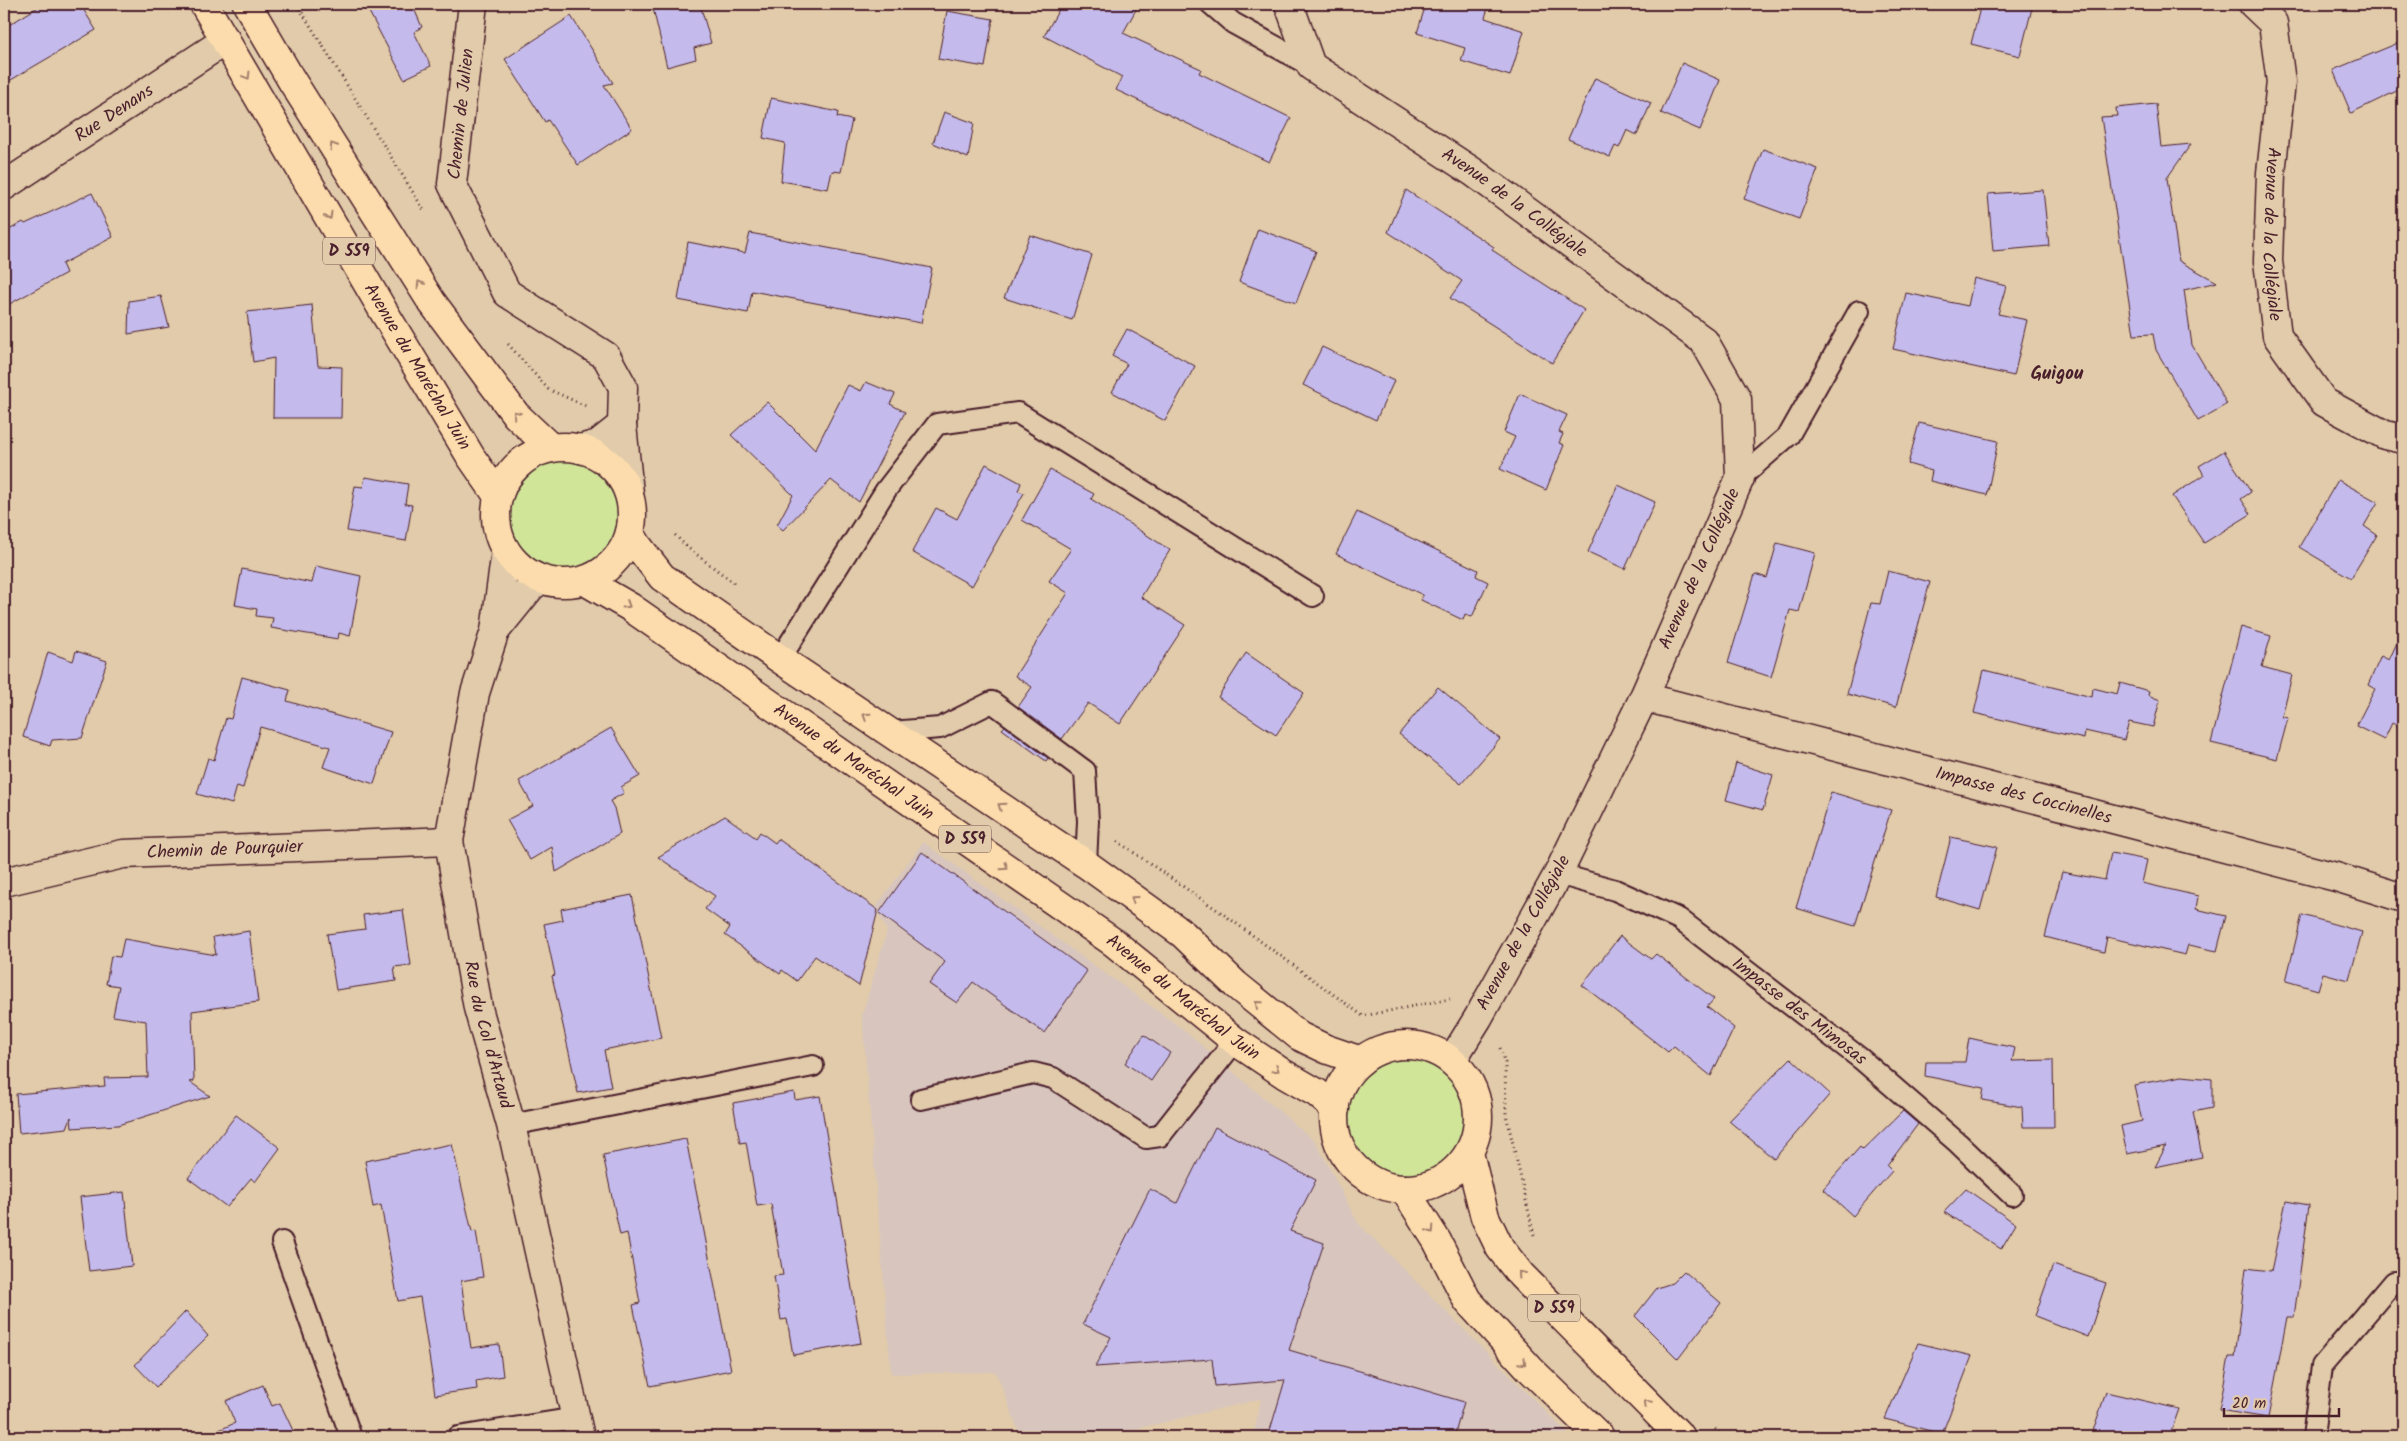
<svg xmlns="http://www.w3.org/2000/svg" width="2407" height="1441" viewBox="0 0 2407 1441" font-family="Kalam,sans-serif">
<rect width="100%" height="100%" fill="#e1cbaa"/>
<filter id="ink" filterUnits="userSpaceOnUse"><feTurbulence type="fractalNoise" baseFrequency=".02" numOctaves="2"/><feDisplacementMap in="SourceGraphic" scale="10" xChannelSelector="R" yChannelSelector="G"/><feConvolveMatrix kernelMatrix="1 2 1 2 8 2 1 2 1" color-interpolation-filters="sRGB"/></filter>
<g filter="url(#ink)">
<polygon fill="#d8c6be" points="923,842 1180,1027 1316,1142 1358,1223 1571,1437 1253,1437 1261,1399 1102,1437 1021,1437 996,1372 891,1374 862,1015 887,931 875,908"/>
<g fill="#d1e599" stroke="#8e8262">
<circle cx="564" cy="516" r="68"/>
<circle cx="1406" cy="1117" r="72"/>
</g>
<g fill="#c4bbec" stroke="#4a1f2b">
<polygon points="43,4 80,4 96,30 4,84 4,28"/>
<polygon points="365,4 412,4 422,27 414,32 431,66 404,79"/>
<polygon points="652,4 700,4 711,43 694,48 696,59 667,67"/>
<polygon points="1062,4 1139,4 1123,33 1201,69 1199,73 1291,118 1269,162 1116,90 1122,77 1044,36"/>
<polygon points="1426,4 1489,4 1485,18 1524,31 1510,76 1461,61 1465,48 1417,33"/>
<polygon points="1981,4 2033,4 2020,56 1971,44"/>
<polygon points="947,11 993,19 985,67 938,59"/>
<polygon points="571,16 613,83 604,85 632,129 578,165 548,120 545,122 505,59"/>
<polygon points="2403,41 2403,88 2351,113 2333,70"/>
<polygon points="1682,63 1720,80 1700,130 1661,113"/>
<polygon points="1595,78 1651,103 1637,135 1627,130 1619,148 1615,146 1610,157 1568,139"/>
<polygon points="771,98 838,112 837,117 852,120 841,172 832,171 828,189 781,181 785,143 763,138"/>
<polygon points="2156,104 2161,147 2191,144 2167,178 2179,261 2217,282 2184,290 2192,345 2227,404 2198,421 2156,350 2153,334 2134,335 2101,117 2117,116 2116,108"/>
<polygon points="944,112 974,123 968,158 933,143"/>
<polygon points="1763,149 1818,169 1799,219 1744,199"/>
<polygon points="1406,190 1494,247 1492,250 1584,310 1552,363 1450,298 1462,281 1388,232"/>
<polygon points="2043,190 2049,246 1993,251 1988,194"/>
<polygon points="92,193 113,237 62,264 66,273 4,307 4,233 23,222 25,224"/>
<polygon points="1258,229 1316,251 1296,303 1239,282"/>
<polygon points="750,233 932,268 921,323 752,291 748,313 678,300 688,242 745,253"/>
<polygon points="1030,235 1092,255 1072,320 1004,298"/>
<polygon points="1974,278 2006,286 1998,314 2027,320 2014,376 1893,349 1906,293 1968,306"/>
<polygon points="161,296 169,327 128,334 129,301"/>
<polygon points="312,305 318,366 342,367 341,418 273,418 274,358 253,362 247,312"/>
<polygon points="1127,329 1195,366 1165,421 1112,392 1127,364 1112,356"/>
<polygon points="1322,347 1394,381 1376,420 1303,385"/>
<polygon points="866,382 895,394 890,404 905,412 859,502 831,480 783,530 777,525 793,495 731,435 767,402 815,450 848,385 861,391"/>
<polygon points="1520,394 1567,415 1559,432 1563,434 1559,443 1564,445 1546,490 1500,469 1515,437 1504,432"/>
<polygon points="1919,423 1998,441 1987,495 1930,481 1932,471 1908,464"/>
<polygon points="2224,451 2251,492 2241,499 2251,514 2204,543 2172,496 2204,475 2199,466"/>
<polygon points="986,464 1021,483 1018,491 1024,493 972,586 912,552 936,508 957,519"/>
<polygon points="1050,470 1094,494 1091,499 1170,550 1141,597 1185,625 1120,724 1088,703 1062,739 1018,707 1032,687 1015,676 1068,593 1049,581 1071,549 1022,520"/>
<polygon points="365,477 408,484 405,504 412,505 406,541 347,531 355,486 363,487"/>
<polygon points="2338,480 2378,502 2364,526 2377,535 2351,578 2299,547"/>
<polygon points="1618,485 1655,502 1625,569 1588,552"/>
<polygon points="1357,512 1478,570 1476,576 1488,582 1472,617 1465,614 1463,620 1421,600 1423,595 1336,554"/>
<polygon points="1777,543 1815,553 1799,612 1790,610 1771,677 1728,663 1755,574 1767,578"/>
<polygon points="316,566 361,576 350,636 339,633 338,639 271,628 273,618 256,616 257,609 235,605 242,569 312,583"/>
<polygon points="1888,571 1930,582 1896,707 1847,694 1871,603 1880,604"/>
<polygon points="2241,627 2271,636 2262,667 2292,675 2282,717 2288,718 2277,759 2211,743"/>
<polygon points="2403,630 2403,729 2392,723 2384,740 2356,726 2375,689 2368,685 2381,656 2389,660"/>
<polygon points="76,651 107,661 82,738 52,740 50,746 23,737 48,652 73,661"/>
<polygon points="1246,653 1304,693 1276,735 1218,697"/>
<polygon points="1984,670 2092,697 2093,688 2117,694 2120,683 2149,691 2148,695 2160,700 2153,727 2129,722 2124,740 2085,731 2084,739 1974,713"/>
<polygon points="242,677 290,690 287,701 391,732 374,784 323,767 330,747 260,727 243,788 237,786 232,804 197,794 208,758 214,760 226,718 231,719"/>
<polygon points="1438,687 1500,739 1461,784 1399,734"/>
<polygon points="1005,726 1048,758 1046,761 1002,729"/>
<polygon points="611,728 640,776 621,787 624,793 610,801 614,808 620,834 556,872 552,847 530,860 507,820 533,806 519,781"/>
<polygon points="1736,763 1773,775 1763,810 1726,800"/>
<polygon points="1831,792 1891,810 1855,926 1796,908"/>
<polygon points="725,816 756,838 760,832 775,843 778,839 878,910 859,986 815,956 797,981 782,970 780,974 725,935 730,927 705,909 715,896 658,857"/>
<polygon points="1951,837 1997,847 1980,910 1936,897"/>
<polygon points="922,852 1087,971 1044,1033 973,982 957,1003 929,984 945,962 879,913"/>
<polygon points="2111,853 2147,860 2142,883 2198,896 2196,909 2226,916 2217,951 2188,945 2185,955 2107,937 2104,952 2045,937 2062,872 2105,880"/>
<polygon points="632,895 661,1038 604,1050 611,1087 578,1093 552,976 555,975 544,924 563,920 561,909"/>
<polygon points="403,910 411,965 394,967 396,981 336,990 327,934 365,929 363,915"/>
<polygon points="2302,915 2362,932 2349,980 2323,973 2318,990 2286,981"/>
<polygon points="249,931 258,1002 192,1011 194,1081 190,1082 210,1096 118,1125 72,1128 71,1117 67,1128 19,1133 16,1094 105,1086 104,1078 148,1077 146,1021 113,1016 119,986 106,984 111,956 120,957 124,939 216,955 213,937"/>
<polygon points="1620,936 1651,959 1656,954 1714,999 1707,1007 1734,1028 1711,1076 1674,1046 1668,1052 1582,985"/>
<polygon points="1144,1035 1170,1053 1151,1081 1125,1063"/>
<polygon points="1969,1038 2015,1048 2012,1061 2053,1060 2054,1127 2023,1127 2022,1107 1982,1100 1984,1088 1925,1076 1926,1062 1965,1062"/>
<polygon points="1791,1058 1830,1094 1774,1159 1729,1121"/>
<polygon points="2182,1076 2212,1079 2212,1108 2193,1112 2202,1157 2155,1167 2166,1146 2127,1154 2121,1126 2142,1121 2134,1085"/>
<polygon points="794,1092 795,1100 820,1096 861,1343 793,1355 787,1319 781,1320 774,1276 783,1275 771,1204 757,1206 746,1142 740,1143 733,1103"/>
<polygon points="1903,1111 1918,1124 1887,1166 1892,1171 1853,1216 1823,1189 1860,1147 1863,1150"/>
<polygon points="236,1115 280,1148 255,1182 251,1178 227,1207 188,1178"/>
<polygon points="1215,1127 1316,1180 1290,1231 1324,1243 1289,1350 1464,1402 1454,1437 1268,1437 1285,1380 1215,1386 1212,1359 1095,1367 1111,1337 1083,1324 1150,1189 1177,1203"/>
<polygon points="686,1139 731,1370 650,1386 633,1305 640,1303 627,1233 620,1235 603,1155"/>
<polygon points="452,1144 472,1232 476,1231 483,1277 461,1281 471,1348 499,1344 503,1376 476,1381 477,1389 435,1395 420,1297 398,1301 381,1205 373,1207 365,1161"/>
<polygon points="1966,1189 2016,1224 2001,1249 1944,1212"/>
<polygon points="124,1192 132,1266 89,1271 80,1197"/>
<polygon points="2286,1201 2309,1205 2294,1317 2287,1317 2268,1418 2219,1410 2229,1357 2235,1357 2246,1268 2271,1271"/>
<polygon points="2053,1265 2106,1283 2088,1337 2035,1316"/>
<polygon points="1684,1271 1721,1303 1678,1359 1635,1316 1657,1288 1672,1283"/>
<polygon points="186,1311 208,1336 156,1387 135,1365"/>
<polygon points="1918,1343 1972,1356 1942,1434 1885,1419"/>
<polygon points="263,1385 272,1406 280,1403 296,1437 203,1437 235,1423 226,1401"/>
<polygon points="2106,1392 2179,1409 2169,1437 2091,1437"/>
</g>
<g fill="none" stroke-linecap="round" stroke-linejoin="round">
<defs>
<g id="service">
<polyline points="1211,4 1233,23 1311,66"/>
<polyline points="1740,478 1789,435 1859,311"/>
<polyline points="780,659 886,490 937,424 1018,413 1313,596"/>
<polyline points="891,732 940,728 992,702 1085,771 1088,821 1086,864"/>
<path id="s1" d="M1558,874L1615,890L1679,919L1861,1059L1958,1143L2012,1195"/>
<polyline points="921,1099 1033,1073 1053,1078 1146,1138 1160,1136 1235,1041"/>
<polyline points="511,1125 813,1066"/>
<polyline points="282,1242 351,1437"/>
<polyline points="458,1437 576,1418"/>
<polyline points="2313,1437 2322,1366 2393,1282 2403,1282"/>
</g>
<g id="minor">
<polyline points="473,4 452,184 507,293 606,356 623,387 622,425 629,493"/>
<path id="s2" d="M1289,4L1311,66L1473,172L1704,341L1737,399L1740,478L1644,697L1558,874L1478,1018L1452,1060"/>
<path id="s3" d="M2253,4L2273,23L2281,82L2271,173L2268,261L2277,336L2324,402L2385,435L2403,439"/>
<path id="s4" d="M4,186L226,40"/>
<polyline points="580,449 598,444 622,425"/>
<path id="s5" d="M1644,697L2336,877L2403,898"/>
<path id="s6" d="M4,882L123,854L449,841"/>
</g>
<g id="tertiary">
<path id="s7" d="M506,551L495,631L475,693L449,841L478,1008L511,1125L580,1437"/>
<polyline points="496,630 530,588 540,579"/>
</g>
<g id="primary">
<path id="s8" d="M204,4L384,312L471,457L498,496"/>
<polyline points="247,4 292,81 431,301 516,415 551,448"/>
<circle cx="564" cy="515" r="68"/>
<polyline points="630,533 638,546 662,577 780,659 1086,864 1183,934 1236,985 1299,1036 1326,1049 1361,1061"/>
<path id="s9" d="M585,581L630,607L1113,942L1235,1041L1284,1074L1317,1093L1335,1109"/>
<circle cx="1406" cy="1117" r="72"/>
<polyline points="1469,1153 1485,1217 1500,1248 1521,1275 1681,1437"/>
<polyline points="1404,1189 1437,1241 1467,1300 1530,1369 1600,1437"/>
</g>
</defs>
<use href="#service" stroke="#4a1f2b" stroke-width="24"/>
<use href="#minor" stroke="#4a1f2b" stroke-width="31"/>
<use href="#tertiary" stroke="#4a1f2b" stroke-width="31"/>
<use href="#primary" stroke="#4a1f2b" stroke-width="31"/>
<g stroke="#4a1f2b" stroke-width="3" stroke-dasharray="1 4" stroke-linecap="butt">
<polyline points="297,4 425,212"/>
<polyline points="508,344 548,389 588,407"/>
<polyline points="675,535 688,548 734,583"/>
<polyline points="1117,841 1226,916 1363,1016 1450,999"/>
<polyline points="1500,1048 1505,1063 1506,1114 1534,1235"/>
<polyline points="1715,1429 1723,1437"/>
</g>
<use href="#service" stroke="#e1cbaa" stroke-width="20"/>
<use href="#minor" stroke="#e1cbaa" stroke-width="28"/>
<use href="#tertiary" stroke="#e1cbaa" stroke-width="28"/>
<use href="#primary" stroke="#fcdcac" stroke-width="28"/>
</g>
<defs><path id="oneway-chevron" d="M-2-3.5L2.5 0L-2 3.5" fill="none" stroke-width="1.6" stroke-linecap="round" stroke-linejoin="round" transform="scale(1.25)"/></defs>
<g stroke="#a37e6c">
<use href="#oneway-chevron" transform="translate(247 76) rotate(59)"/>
<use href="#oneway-chevron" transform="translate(333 146) rotate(-122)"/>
<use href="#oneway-chevron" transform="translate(329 216) rotate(60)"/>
<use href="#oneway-chevron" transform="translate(420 284) rotate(-122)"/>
<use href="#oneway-chevron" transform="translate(516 414) rotate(-130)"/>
<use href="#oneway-chevron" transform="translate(627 605) rotate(32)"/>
<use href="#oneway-chevron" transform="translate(866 716) rotate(-147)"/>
<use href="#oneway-chevron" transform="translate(1001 806) rotate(-146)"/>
<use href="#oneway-chevron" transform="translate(1005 867) rotate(35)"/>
<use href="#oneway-chevron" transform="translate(1134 899) rotate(-144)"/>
<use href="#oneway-chevron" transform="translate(1258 1004) rotate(-139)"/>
<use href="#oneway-chevron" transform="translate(1276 1069) rotate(34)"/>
<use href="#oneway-chevron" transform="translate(1431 1230) rotate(57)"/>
<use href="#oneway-chevron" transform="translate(1521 1274) rotate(-131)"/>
<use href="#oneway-chevron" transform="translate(1523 1362) rotate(47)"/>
<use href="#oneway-chevron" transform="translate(1647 1403) rotate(-135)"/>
</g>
</g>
<g text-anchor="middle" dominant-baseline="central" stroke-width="4" stroke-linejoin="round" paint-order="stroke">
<g fill="#e1cbaa" stroke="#775351" stroke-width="1">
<rect x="323" y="237.5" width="52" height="27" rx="4"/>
<rect x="939" y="825.5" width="52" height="27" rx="4"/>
<rect x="1528" y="1294.5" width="52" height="27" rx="4"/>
</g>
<g font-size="16" font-weight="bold" fill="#4a1f2b">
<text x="349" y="251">D 559</text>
<text x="965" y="839">D 559</text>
<text x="1554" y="1308">D 559</text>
</g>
<g font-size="18" fill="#4a1f2b" stroke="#e1cbaa">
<text stroke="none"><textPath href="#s4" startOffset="132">Rue Denans</textPath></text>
<text transform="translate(462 114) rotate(-84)">Chemin de Julien</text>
<text stroke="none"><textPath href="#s2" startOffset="311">Avenue de la Collégiale</textPath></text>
<text stroke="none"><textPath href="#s3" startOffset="240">Avenue de la Collégiale</textPath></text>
<text stroke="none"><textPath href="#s8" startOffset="421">Avenue du Maréchal Juin</textPath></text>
<text transform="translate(1700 569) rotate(-66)">Avenue de la Collégiale</text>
<text stroke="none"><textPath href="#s9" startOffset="324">Avenue du Maréchal Juin</textPath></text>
<text stroke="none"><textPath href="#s5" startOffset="392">Impasse des Coccinelles</textPath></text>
<text stroke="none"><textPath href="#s6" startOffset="224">Chemin de Pourquier</textPath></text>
<text transform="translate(1524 933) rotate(-61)">Avenue de la Collégiale</text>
<text stroke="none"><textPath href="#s9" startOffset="729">Avenue du Maréchal Juin</textPath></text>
<text stroke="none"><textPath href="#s1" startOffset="281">Impasse des Mimosas</textPath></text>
<text stroke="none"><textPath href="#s7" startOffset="494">Rue du Col d'Artaud</textPath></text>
</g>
<g font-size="19" font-weight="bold" fill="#4a1f2b" stroke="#e1cbaa">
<text x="2057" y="374">Guigou</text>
</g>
</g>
<rect width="2407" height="1441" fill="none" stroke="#e1cbaa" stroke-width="20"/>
<rect x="10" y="10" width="2387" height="1421" fill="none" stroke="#4a1f2b" stroke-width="2" filter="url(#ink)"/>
<path d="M2224 1408v8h115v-8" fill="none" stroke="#4a1f2b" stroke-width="2.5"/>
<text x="2232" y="1408" font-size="15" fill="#4a1f2b" stroke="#e1cbaa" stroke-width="4" paint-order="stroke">20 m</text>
</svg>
